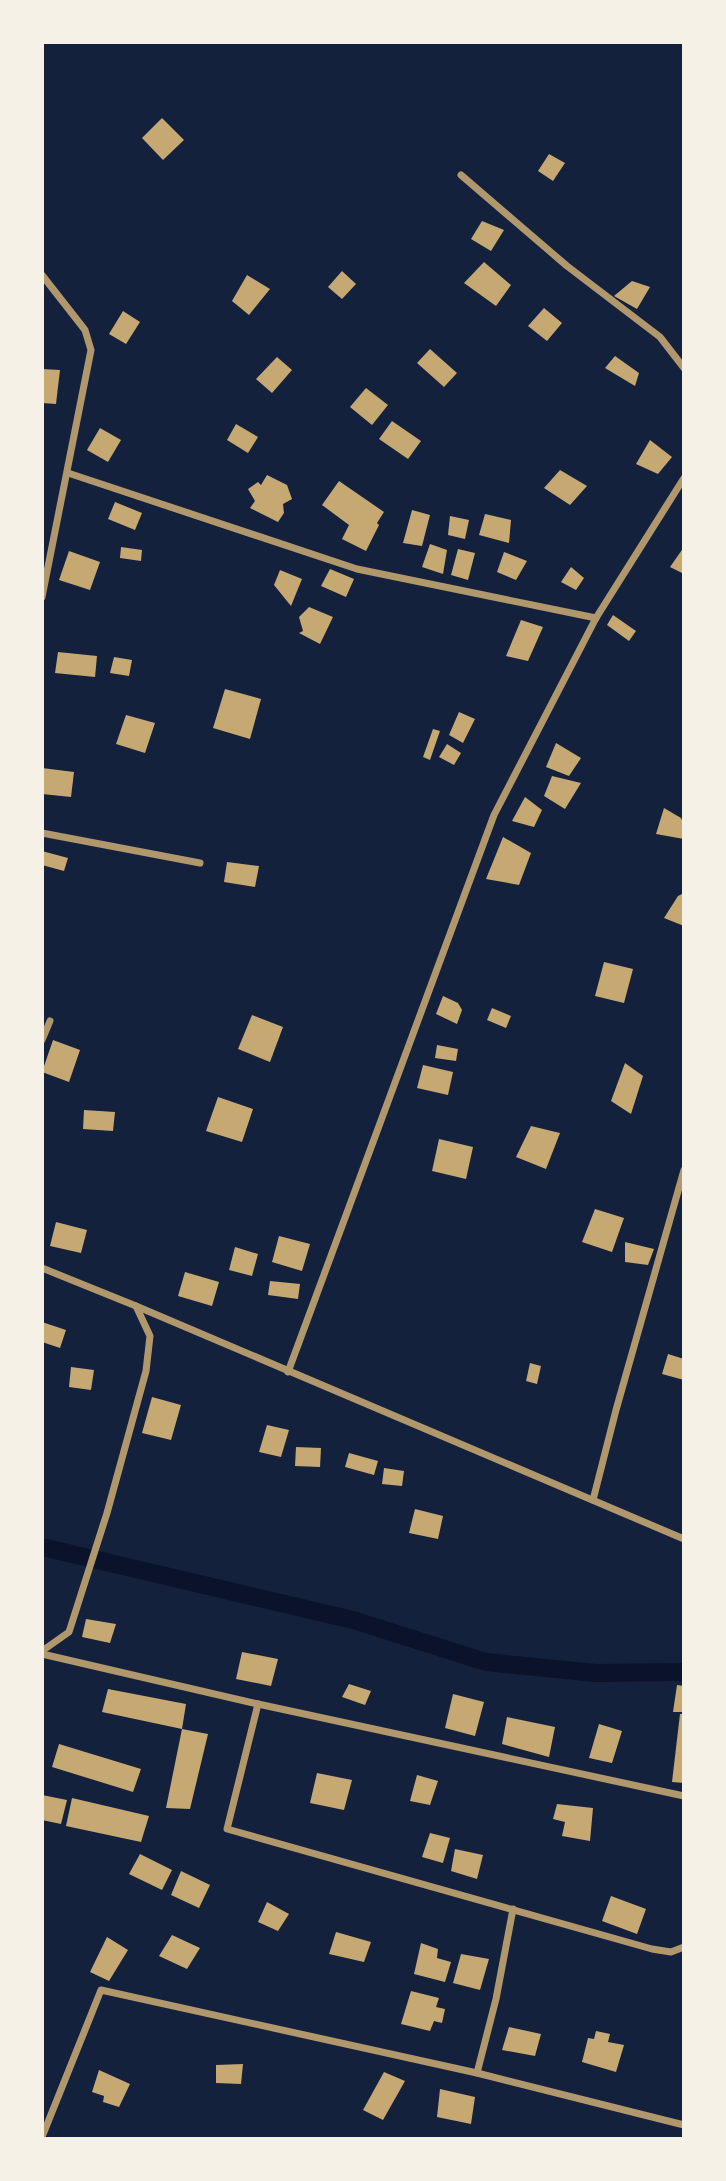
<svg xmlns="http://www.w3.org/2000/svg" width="726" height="2181" viewBox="0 0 726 2181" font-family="Karla,sans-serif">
<rect width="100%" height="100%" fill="#14213d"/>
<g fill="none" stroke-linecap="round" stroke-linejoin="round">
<polyline stroke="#0b132b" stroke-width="18" points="42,1547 353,1620 486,1662 596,1673 684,1672"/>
</g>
<g fill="#c6a872">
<polygon points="162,118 184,140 163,160 142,138"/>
<polygon points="549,154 565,163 553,181 538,171"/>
<polygon points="482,221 504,230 491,251 471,239"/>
<polygon points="484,262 511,285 496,306 464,283"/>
<polygon points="342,271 356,284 342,299 328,287"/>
<polygon points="247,275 270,289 249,315 232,301"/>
<polygon points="632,281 650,287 637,309 614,296"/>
<polygon points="544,308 562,323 547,341 528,326"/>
<polygon points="123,311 140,322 126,344 109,334"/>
<polygon points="430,349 457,373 444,387 417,363"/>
<polygon points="615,356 639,373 635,386 605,368"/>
<polygon points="277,357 292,370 272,393 256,379"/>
<polygon points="42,369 60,370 56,404 42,403"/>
<polygon points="366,388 388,405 372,425 350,407"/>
<polygon points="392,421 421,441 408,459 379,439"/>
<polygon points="236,424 258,437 248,453 227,440"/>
<polygon points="100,428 121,440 108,462 87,450"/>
<polygon points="650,440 672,457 658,474 636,464"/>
<polygon points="560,470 587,486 570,505 544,488"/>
<polygon points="267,475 287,485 292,499 283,504 284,513 278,522 250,508 255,501 248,489 258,482 261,485"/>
<polygon points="339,481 384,512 377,523 379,525 366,551 342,539 349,525 322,505"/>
<polygon points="115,502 142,513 135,530 108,519"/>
<polygon points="412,510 430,515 422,546 403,543"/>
<polygon points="485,514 511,520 509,543 479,535"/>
<polygon points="450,516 469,520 465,539 448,535"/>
<polygon points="430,544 447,550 443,574 422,567"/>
<polygon points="121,547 142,550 141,561 120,558"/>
<polygon points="684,547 684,574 670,567"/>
<polygon points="458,549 475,553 468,580 451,575"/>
<polygon points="69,551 100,562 90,590 59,580"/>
<polygon points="504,552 527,561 516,580 497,572"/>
<polygon points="571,567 584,578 576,590 561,582"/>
<polygon points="330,569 354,579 346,597 321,586"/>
<polygon points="280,570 302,579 291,606 274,585"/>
<polygon points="309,607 333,617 320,644 299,633 303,631 299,617"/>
<polygon points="613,615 636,631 629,641 607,625"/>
<polygon points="521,620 543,627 528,661 506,656"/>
<polygon points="58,652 97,656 95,677 55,673"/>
<polygon points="114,657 132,660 129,676 110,673"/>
<polygon points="225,689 261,699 250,739 213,728"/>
<polygon points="459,712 475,719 463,743 449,735"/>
<polygon points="126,715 155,723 145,753 116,744"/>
<polygon points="433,729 440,731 430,760 423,757"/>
<polygon points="556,743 581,758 569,776 546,767"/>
<polygon points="447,744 461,753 454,765 439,757"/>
<polygon points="42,768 74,772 71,797 42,794"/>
<polygon points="552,776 581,783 565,809 544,796"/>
<polygon points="525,797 542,810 534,827 512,821"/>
<polygon points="664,808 681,818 684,825 684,839 656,834"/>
<polygon points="503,837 531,853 519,885 486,879"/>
<polygon points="42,851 68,858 64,871 42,865"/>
<polygon points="227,862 259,866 255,887 224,882"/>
<polygon points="684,893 684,926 664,918 678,896"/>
<polygon points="604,962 633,969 624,1003 595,996"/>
<polygon points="443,996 458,1003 462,1010 457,1024 436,1014"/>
<polygon points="492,1008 511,1016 506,1028 487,1020"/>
<polygon points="252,1015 283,1027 270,1062 238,1049"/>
<polygon points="53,1040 80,1050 69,1082 42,1072"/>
<polygon points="437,1045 458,1049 456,1061 435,1058"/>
<polygon points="625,1063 643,1076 631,1114 611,1101"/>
<polygon points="423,1065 453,1072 448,1095 417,1088"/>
<polygon points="218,1097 253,1109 242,1142 206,1131"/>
<polygon points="84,1110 115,1112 113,1131 83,1129"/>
<polygon points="531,1126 560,1133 546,1169 516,1157"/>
<polygon points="439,1139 473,1147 466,1179 432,1171"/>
<polygon points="595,1209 624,1218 612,1252 582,1242"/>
<polygon points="56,1222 87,1230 81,1253 50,1246"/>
<polygon points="279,1236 310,1244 302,1271 272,1262"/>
<polygon points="625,1242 654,1249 648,1265 625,1262"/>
<polygon points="235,1247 258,1254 252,1276 229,1270"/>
<polygon points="185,1272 219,1282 212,1306 178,1296"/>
<polygon points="270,1281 300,1284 298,1299 268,1295"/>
<polygon points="42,1322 66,1330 60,1348 42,1342"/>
<polygon points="668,1354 684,1359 684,1380 662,1374"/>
<polygon points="530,1363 541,1366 537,1384 526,1381"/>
<polygon points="71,1367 94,1370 91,1390 69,1387"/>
<polygon points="152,1397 181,1405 171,1440 142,1433"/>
<polygon points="267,1425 289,1430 281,1457 259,1452"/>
<polygon points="296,1447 321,1448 320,1467 295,1466"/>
<polygon points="349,1453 378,1461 374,1475 345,1467"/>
<polygon points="384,1468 404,1471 402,1486 382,1484"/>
<polygon points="415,1509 443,1516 438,1539 409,1533"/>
<polygon points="86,1619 116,1624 110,1643 82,1637"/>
<polygon points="242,1652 278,1659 271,1686 236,1679"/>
<polygon points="349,1684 371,1691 365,1705 342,1697"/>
<polygon points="677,1685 684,1686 684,1712 673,1712"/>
<polygon points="108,1689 186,1704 182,1729 102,1712"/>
<polygon points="453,1694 484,1702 475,1736 445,1728"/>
<polygon points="680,1714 684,1714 684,1783 672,1782"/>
<polygon points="507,1717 555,1727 549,1757 502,1744"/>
<polygon points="599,1724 622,1731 612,1763 589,1758"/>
<polygon points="182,1729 208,1734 190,1809 166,1808"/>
<polygon points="59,1744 141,1769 133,1792 52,1767"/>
<polygon points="317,1773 352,1780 344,1810 310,1803"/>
<polygon points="417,1775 438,1781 430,1805 410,1801"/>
<polygon points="42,1795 67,1800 61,1824 42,1820"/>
<polygon points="72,1798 149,1816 141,1842 66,1826"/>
<polygon points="557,1804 593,1808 590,1841 562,1836 565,1822 553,1819"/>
<polygon points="430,1833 450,1838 443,1863 422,1857"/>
<polygon points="455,1849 483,1855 477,1879 451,1871"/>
<polygon points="140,1854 172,1870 162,1890 129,1874"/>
<polygon points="181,1871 210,1885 199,1908 171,1895"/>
<polygon points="611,1896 646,1909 637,1934 602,1921"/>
<polygon points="267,1902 289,1914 278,1931 258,1922"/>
<polygon points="336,1932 371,1942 364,1962 329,1954"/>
<polygon points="172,1935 200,1948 187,1969 159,1956"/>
<polygon points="107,1937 128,1950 109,1981 90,1972"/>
<polygon points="421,1943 438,1949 437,1958 451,1962 445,1982 414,1974"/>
<polygon points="461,1954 489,1959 480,1990 453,1983"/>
<polygon points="411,1991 439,1998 436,2007 445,2009 442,2023 434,2021 430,2031 401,2024"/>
<polygon points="509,2027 541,2034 535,2056 502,2050"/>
<polygon points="596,2031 610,2034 608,2042 624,2045 616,2072 582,2062 588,2038 594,2039"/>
<polygon points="243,2064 241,2084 216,2083 216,2065"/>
<polygon points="99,2070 130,2084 119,2107 103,2102 104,2096 92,2092"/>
<polygon points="384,2072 405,2081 383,2120 363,2110"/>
<polygon points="440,2089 475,2097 471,2124 437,2117"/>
</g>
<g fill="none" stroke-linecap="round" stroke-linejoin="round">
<g stroke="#b1986c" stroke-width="7">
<polyline points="461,175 567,266 660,337 684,368"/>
<polyline points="42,275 85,330 91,350 42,597"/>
<polyline points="68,473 357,569 596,618"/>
<polyline points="42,833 200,863"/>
<polyline points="42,1040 50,1021"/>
<polyline points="42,1268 136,1306 150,1336 146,1371 107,1513 69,1632 42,1651"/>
<polyline points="136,1306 684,1539"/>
<polyline points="288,1372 494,815 596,618 684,478"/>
<polyline points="593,1500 616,1410 684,1170"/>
<polyline points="42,1654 258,1704 684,1796"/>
<polyline points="258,1704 227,1829 652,1949 671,1952 684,1947"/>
<polyline points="477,2073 496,1999 513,1909"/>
<polyline points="42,2137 101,1990 477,2073 684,2125"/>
</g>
</g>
<rect width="726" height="2181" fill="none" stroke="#f6f1e7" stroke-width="88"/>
</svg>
